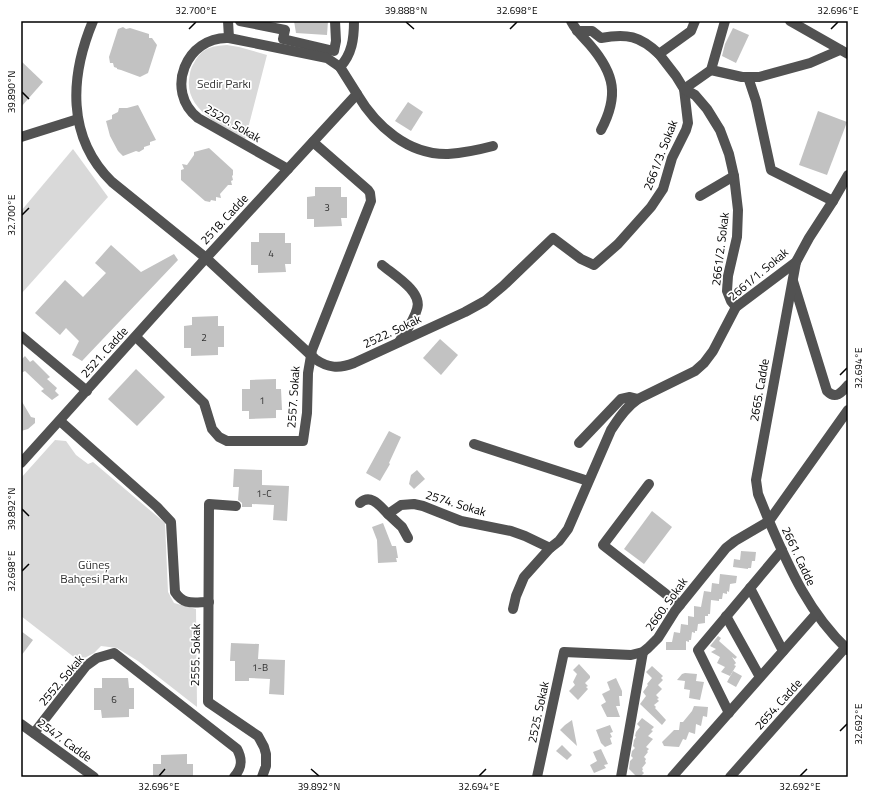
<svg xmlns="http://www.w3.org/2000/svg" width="869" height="798" viewBox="0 0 869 798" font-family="'Titillium Web',sans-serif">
<rect width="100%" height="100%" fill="#fff"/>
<g fill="#d9d9d9">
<path d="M227,45L239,47L267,55L245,140C224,127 186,111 189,80C190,74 190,69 194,63C202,48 211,46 227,45Z"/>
<polygon points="73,149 108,197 21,294 21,211"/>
<polygon points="55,440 66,441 76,455 88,464 93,462 165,523 168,592 174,603 196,609 197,707 138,661 117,648 101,646 94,653 79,661 21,616 21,478"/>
</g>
<g fill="#c2c2c2">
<polygon points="294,21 328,21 327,35 296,33"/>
<polygon points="123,27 126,29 130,28 149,34 149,38 152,38 157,45 148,73 140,77 121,70 117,69 117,68 114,67 113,63 110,63 109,57 118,29"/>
<polygon points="733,28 749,35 736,63 722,56 725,44"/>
<polygon points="21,61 43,82 21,107"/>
<polygon points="408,102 423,112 411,131 395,121"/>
<polygon points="138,105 156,140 150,142 150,145 144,147 144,149 139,152 136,151 123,156 118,151 110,136 106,121 112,119 112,115 118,112 119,108 127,108"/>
<polygon points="818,111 847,122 827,175 799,165"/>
<polygon points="209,148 233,170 233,175 232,176 233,180 231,181 232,185 228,185 220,194 221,198 216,197 216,201 211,200 210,202 205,201 181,180 181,170 184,169 182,164 187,165 194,155 194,152"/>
<polygon points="315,187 341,187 341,197 347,197 347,218 341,218 342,226 314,227 314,219 307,219 307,197 315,196"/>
<polygon points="259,233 285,233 285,243 291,243 291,264 285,264 286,272 258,273 258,265 251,265 251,242 259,242"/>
<polygon points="111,245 141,272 174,254 178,260 82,361 72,355 79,341 66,328 60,335 35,313 65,280 83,297 106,273 95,263"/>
<polygon points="218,316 218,326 224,326 224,347 218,347 218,355 191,356 191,348 184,348 184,326 192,325 192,317"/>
<polygon points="440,339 458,355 441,375 423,358"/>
<polygon points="25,356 30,362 33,360 50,377 47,379 57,388 55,391 59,395 52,400 41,391 44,389 25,371 21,373 21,360"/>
<polygon points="136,369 165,397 137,426 108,399"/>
<polygon points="276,379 276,389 281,389 282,410 276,410 276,418 249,419 249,411 242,411 242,389 250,389 250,380"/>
<polygon points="21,400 31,417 35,418 35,423 28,429 21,431"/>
<polygon points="389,431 401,437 389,463 390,464 380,481 366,473"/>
<polygon points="234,469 262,470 262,485 289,486 287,521 273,520 274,505 252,504 252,507 242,507 242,503 238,500 239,487 233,487"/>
<polygon points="417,470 425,479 414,489 409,484 411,475"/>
<polygon points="652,511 672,527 644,564 624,549"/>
<polygon points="383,523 392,546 396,546 398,558 396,558 397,562 378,563 377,540 372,527"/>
<polygon points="741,551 756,552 755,561 752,561 751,568 748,568 748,569 733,567 734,559 740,560"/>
<polygon points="720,574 737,576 736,583 730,584 729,592 727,591 727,594 723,593 722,599 719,599 719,601 711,600 710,614 708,614 708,616 705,616 705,623 698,624 697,631 695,631 695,633 692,632 691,640 689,640 689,642 686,641 686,650 666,650 666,642 672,642 674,632 680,633 681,624 688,625 688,616 694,617 694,606 701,607 704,591 711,592 712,583 719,584"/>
<polygon points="21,631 33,640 21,656"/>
<polygon points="718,636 721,638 719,641 737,657 735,659 732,657 736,663 734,665 736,666 730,676 721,672 725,667 717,663 720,657 711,652 716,649 710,646"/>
<polygon points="231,643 259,644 258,659 285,660 284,695 269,694 270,679 249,678 249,681 235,681 235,661 230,661"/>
<polygon points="579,664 590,676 590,678 585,683 588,686 586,687 588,689 578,700 569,691 575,685 573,682 577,674 573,670"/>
<polygon points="652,666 663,676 661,678 663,680 658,685 662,689 656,695 659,698 657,699 659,701 654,705 656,707 655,708 666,720 662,725 640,704 646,696 643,692 648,685 647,684 652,678 646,672"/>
<polygon points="733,671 742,676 736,687 727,682"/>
<polygon points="685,673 697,674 696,681 704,682 700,700 689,698 690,690 684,689 685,681 677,680 682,674"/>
<polygon points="102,678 128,678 129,688 134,688 134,709 129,709 129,717 102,718 101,710 94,710 94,688 102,688"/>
<polygon points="616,678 622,691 622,696 619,696 620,706 616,706 620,717 607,717 601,705 606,702 602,694 610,690 607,682"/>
<polygon points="694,706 708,707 707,717 703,716 701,726 696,724 695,734 689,732 686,740 683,739 679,747 664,746 662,742 674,730 679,730 680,722 683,722 692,711"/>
<polygon points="642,718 654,727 651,730 653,731 648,736 653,739 646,747 649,749 647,751 648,752 644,757 646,759 645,761 646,763 642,768 643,769 642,771 644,773 640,777 637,777 629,769 630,761 633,758 631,756 632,751 635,748 633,746 634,740 636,737 635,736 636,732 640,727 637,724"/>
<polygon points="572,720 577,746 560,730 565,725"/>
<polygon points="610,725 613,732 610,733 612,737 610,738 612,744 605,747 601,743 596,730"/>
<polygon points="562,745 572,755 567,760 556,751"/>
<polygon points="601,749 608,764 604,765 606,768 594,773 590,765 597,761 593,752"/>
<polygon points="187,754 187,764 193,764 193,777 153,777 153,764 161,764 161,755"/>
</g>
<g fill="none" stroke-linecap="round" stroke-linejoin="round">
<g stroke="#525252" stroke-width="10">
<path d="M93,21C70,76 66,137 112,182L206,258L315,359C328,368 339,369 354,363L465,312L485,301L503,286L553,238L581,259L594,265L618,244L651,207L663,189L672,158L686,130L688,123L684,89L711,70L725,21"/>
<polyline points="228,21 229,38"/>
<polyline points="240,21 285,30 283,39 334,51 336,41 335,21"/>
<path d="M571,21C576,31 583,37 590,45C615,74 619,96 601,130"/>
<polyline points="695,21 691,31 659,54 676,76 684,89 695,95 707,109 720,130 729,154 734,176 738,210 737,237 728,276 727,291 731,301 736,307"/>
<polyline points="790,21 848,54"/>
<path d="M577,31H592L601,38C627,33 640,36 659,54"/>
<polyline points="711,70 742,77 759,77 810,63 840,50"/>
<polyline points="748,77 756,101 771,170 833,201"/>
<path d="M357,94C376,126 408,155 448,154C463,153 478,150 493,146"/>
<polyline points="21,137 78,119"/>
<path d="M288,169L198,118C164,91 186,36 229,38L327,58L340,67"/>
<polyline points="700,196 734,176"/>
<path d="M382,265C394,275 423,292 417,309C414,321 405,332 399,342"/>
<path d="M793,281L827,391C836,400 842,392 848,385"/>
<polyline points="21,336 87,391"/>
<polyline points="136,337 204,403 212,429 219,437 227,441 303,441 307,413 308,373 312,350 371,201 370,193 368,190 313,142"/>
<path d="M848,410L769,521C790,570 809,613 848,650"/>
<path d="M60,421L157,507L171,522L175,592C184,606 194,602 209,602"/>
<polyline points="579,443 621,399 630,397 638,399"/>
<polyline points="474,444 588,481"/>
<path d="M21,463L206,258L357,94L340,67C352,54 354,39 354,21"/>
<polyline points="649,484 603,545 680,605"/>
<path d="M360,503C371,493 380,506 388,514L401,505L414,504L423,506L461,521L511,531L525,536L550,548"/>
<polyline points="236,506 209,504 208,702 258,736 264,747 266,754 266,766 262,777"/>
<polyline points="388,514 402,527 408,538"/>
<polyline points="750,588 783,651"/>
<path d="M513,609L516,596L524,577L550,548L559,541L568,529L611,430C618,419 626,407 638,399L695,371L704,363L713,351L736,307L796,262L809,238L833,201L848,175"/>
<polyline points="726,616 760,677"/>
<polyline points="729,713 698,650 782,550"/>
<polyline points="21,724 94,777"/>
<path d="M34,733L86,666L97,658L114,653L237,749C243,760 242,768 234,777"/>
<polyline points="537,777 564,652 631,655 643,652 648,648 658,638 675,611 726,548 735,541 769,521 758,494 756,480 796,262"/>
<polyline points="621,777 643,652"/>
<polyline points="672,777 816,614"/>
<polyline points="730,777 845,648"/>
</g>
</g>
<path fill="none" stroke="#000" stroke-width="1.5" d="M406,22L414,29M189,29L196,22M510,29L517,22M831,29L838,22M22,92L29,99M22,215L29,208M840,375L847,368M22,509L29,516M22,571L29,564M840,731L847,724M311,769L319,776M159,776L165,769M479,776L486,769M800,776L807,769"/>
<g text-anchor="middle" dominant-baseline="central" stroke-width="3.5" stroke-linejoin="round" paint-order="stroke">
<g font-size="10" fill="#303030">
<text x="327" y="207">3</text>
<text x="271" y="253">4</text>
<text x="204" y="337">2</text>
<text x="262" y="400">1</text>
<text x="264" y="493">1-C</text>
<text x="260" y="667">1-B</text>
<text x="114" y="699">6</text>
</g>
<g font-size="12" fill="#303030" stroke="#fff">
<text x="224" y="83">Sedir Parkı</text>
<text x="94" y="564">Güneş<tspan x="94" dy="14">Bahçesi Parkı</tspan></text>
</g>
<g font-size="12" fill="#000" stroke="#fff">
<text transform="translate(233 123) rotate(30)">2520. Sokak</text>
<text transform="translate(660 155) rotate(-69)">2661/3. Sokak</text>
<text transform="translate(224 219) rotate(-47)">2518. Cadde</text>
<text transform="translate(720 249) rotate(-83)">2661/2. Sokak</text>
<text transform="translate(758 274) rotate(-40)">2661/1. Sokak</text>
<text transform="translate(392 331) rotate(-25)">2522. Sokak</text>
<text transform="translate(104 352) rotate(-48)">2521. Cadde</text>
<text transform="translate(759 390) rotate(-80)">2665. Cadde</text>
<text transform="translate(293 397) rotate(-86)">2557. Sokak</text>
<text transform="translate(456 503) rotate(17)">2574. Sokak</text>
<text transform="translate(799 556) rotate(65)">2661. Cadde</text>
<text transform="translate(666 604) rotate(-54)">2660. Sokak</text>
<text transform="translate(195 655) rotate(-89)">2555. Sokak</text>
<text transform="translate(61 680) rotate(-50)">2552. Sokak</text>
<text transform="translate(778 704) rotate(-48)">2654. Cadde</text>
<text transform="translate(538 712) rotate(-78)">2525. Sokak</text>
<text transform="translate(65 740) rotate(36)">2547. Cadde</text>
</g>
</g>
<rect width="869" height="798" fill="none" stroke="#ffffff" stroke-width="44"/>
<rect x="22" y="22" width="825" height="754" fill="none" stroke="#000" stroke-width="1.5"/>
<g font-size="10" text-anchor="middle" fill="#000">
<text x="196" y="14">32.700°E</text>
<text x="406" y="14">39.888°N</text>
<text x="517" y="14">32.698°E</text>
<text x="838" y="14">32.696°E</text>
<text transform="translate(11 92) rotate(-90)" y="4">39.890°N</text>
<text transform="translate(11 215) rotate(-90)" y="4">32.700°E</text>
<text transform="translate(858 368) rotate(-90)" y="4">32.694°E</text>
<text transform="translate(11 509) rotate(-90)" y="4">39.892°N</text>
<text transform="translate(11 571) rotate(-90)" y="4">32.698°E</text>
<text transform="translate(858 724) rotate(-90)" y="4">32.692°E</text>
<text x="159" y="790">32.696°E</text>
<text x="319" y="790">39.892°N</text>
<text x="479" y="790">32.694°E</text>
<text x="800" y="790">32.692°E</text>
</g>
</svg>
